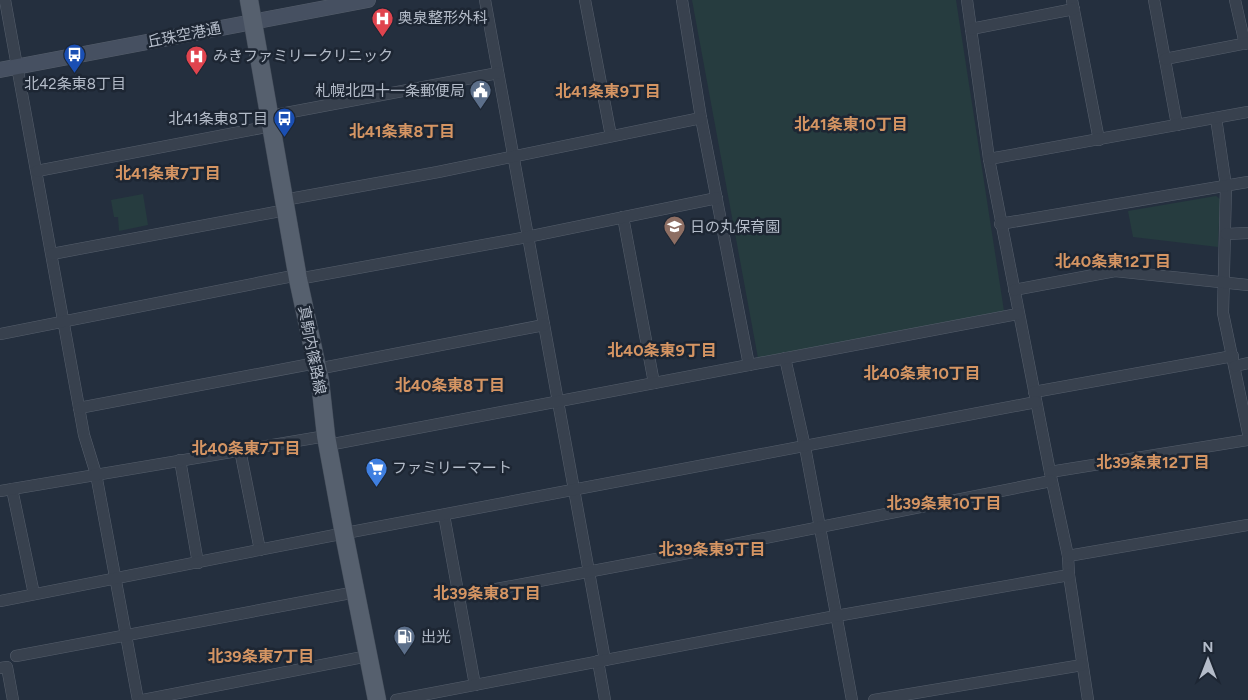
<svg xmlns="http://www.w3.org/2000/svg" width="1248" height="700" viewBox="0 0 1248 700" font-family="Figtree,'Noto Sans JP',sans-serif">
<rect width="100%" height="100%" fill="#242f3e"/>
<g fill="#263c3f">
<polygon points="692,0 956,0 1004,311 758,358"/>
<polygon points="143,194 148,225 119,231 118,217 114,217 111,200"/>
<polygon points="1216,196 1220,199 1218,247 1133,237 1128,211"/>
</g>
<g fill="none" stroke-linecap="round" stroke-linejoin="round">
<defs>
<g id="minor">
<polyline points="5,0 84,435 96,474 138,700"/>
<polyline points="485,0 605,660"/>
<polyline points="585,0 611,136"/>
<polyline points="682,0 701,118 749,365"/>
<polyline points="967,0 989,159 1050,472 1068,556 1069,575 1088,700"/>
<polyline points="1072,0 1099,140"/>
<polyline points="1154,0 1177,125"/>
<polyline points="1235,0 1245,44"/>
<polyline points="971,29 1074,9"/>
<polyline points="1165,59 1248,43"/>
<polyline points="270,116 498,73"/>
<polyline points="1216,118 1226,186 1223,313 1248,433"/>
<polyline points="989,159 1248,112"/>
<polyline points="37,171 271,126"/>
<polyline points="284,200 438,172 701,118"/>
<polyline points="623,217 654,383"/>
<polyline points="1000,224 1248,182"/>
<polyline points="1226,234 1248,233"/>
<polyline points="52,254 286,210"/>
<polyline points="298,279 527,237 717,198"/>
<polyline points="1014,290 1115,271 1248,285"/>
<polyline points="0,334 298,275"/>
<polyline points="785,358 805,447 852,700"/>
<polyline points="1235,366 1248,363"/>
<polyline points="317,369 544,325"/>
<polyline points="1034,392 1233,356"/>
<polyline points="79,408 316,363"/>
<polyline points="328,445 1018,314"/>
<polyline points="240,450 260,550"/>
<polyline points="180,460 198,563"/>
<polyline points="1050,472 1248,440"/>
<polyline points="12,489 34,594"/>
<polyline points="0,491 326,436"/>
<polyline points="444,515 475,685"/>
<polyline points="1068,556 1248,525"/>
<polyline points="459,596 720,547 1051,481"/>
<polyline points="0,601 330,536 1036,402"/>
<polyline points="16,656 356,592"/>
<polyline points="598,661 605,700"/>
<polyline points="0,668 7,667 13,700"/>
<polyline points="143,700 368,656"/>
<polyline points="396,700 836,616 1069,575"/>
<polyline points="874,700 1082,665"/>
</g>
<polyline id="secondary" points="0,70 368,0"/>
<polyline id="primary" points="249,0 298,279 320,381 326,436 344,534 377,700"/>
</defs>
<use href="#minor" stroke="#565f6c" stroke-width="12"/>
<use href="#secondary" stroke="#565f6c" stroke-width="16"/>
<use href="#primary" stroke="#414a57" stroke-width="19"/>
<use href="#minor" stroke="#38414e" stroke-width="11"/>
<use href="#secondary" stroke="#465061" stroke-width="15"/>
<use href="#primary" stroke="#56606e" stroke-width="18"/>
</g>
<defs>
<symbol id="hospital-pin" viewBox="-11 -11 22 30"><path d="M0 17L-7.5 6A9.5 9.5 0 1 1 7.5 6Z" fill="#e0444e" stroke="#1d2633"/><path d="M-5-5h3v3.5h4V-5h3V5h-3V1.5h-4V5h-3Z" fill="#fff"/></symbol>
<symbol id="bus-pin" viewBox="-11 -11 22 30"><path d="M0 17L-7.5 6A9.5 9.5 0 1 1 7.5 6Z" fill="#1a4fb4" stroke="#1d2633"/><path d="M-5-6H5V4H4V6H2V4H-2V6H-4V4H-5ZM-3.5-4V0h7V-4ZM-3.5 1.2v1.5H-2V1.2ZM2 1.2v1.5H3.5V1.2Z" fill="#fff"/></symbol>
<symbol id="civic-pin" viewBox="-11 -11 22 30"><path d="M0 17L-7.5 6A9.5 9.5 0 1 1 7.5 6Z" fill="#5c6f8a" stroke="#1d2633"/><path d="M-.6-6.5H3V-4.5H.6V-3L4-1V1h2V6H-6V1h2V-1L-.6-3ZM-1.2 2.5V6h2.4V2.5Z" fill="#fff"/></symbol>
<symbol id="school-pin" viewBox="-11 -11 22 30"><path d="M0 17L-7.5 6A9.5 9.5 0 1 1 7.5 6Z" fill="#8d6e63" stroke="#1d2633"/><path d="M0-5L7-2L0 1L-7-2ZM-4 1L0 2.5L4 1V4Q0 6-4 4Z" fill="#fff"/></symbol>
<symbol id="supermarket-pin" viewBox="-11 -11 22 30"><path d="M0 17L-7.5 6A9.5 9.5 0 1 1 7.5 6Z" fill="#3f7fe0" stroke="#1d2633"/><path d="M-6-5.5h2.5l.6 2H6L4.5 2H-2.5L-4.4-4H-6ZM-1.5 3.2a1.3 1.3 0 1 0 .1 0ZM3 3.2a1.3 1.3 0 1 0 .1 0Z" fill="#fff"/></symbol>
<symbol id="fuel-pin" viewBox="-11 -11 22 30"><path d="M0 17L-7.5 6A9.5 9.5 0 1 1 7.5 6Z" fill="#5c6f8a" stroke="#1d2633"/><path d="M-5.5-6h7V0h2V4h1.3V-2.5L3-4.5l.8-.8L6-3V5H2.5V1h-1V6h-7ZM-4.2-4.7v3.2H.2V-4.7Z" fill="#fff"/></symbol>
</defs>
<g fill-rule="evenodd">
<use href="#hospital-pin" x="370" y="6" width="25" height="34"/>
<use href="#bus-pin" x="62" y="42" width="25" height="34"/>
<use href="#hospital-pin" x="184" y="44" width="25" height="34"/>
<use href="#civic-pin" x="468" y="78" width="25" height="34"/>
<use href="#bus-pin" x="272" y="106" width="25" height="34"/>
<use href="#school-pin" x="662" y="214" width="25" height="34"/>
<use href="#supermarket-pin" x="364" y="456" width="25" height="34"/>
<use href="#fuel-pin" x="392" y="624" width="25" height="34"/>
</g>
<g text-anchor="middle" dominant-baseline="central" stroke-width="5" stroke-linejoin="round" paint-order="stroke">
<g font-size="15" fill="#b4bcc9" stroke="#1d2633" text-anchor="start">
<text x="398" y="18">奥泉整形外科</text>
<text x="213" y="56">みきファミリークリニック</text>
<text x="75" y="84" text-anchor="middle">北42条東8丁目</text>
<text x="465" y="91" text-anchor="end">札幌北四十一条郵便局</text>
<text x="268" y="119" text-anchor="end">北41条東8丁目</text>
<text x="690" y="227">日の丸保育園</text>
<text x="392" y="468">ファミリーマート</text>
<text x="421" y="637">出光</text>
</g>
<g font-size="15" fill="#b4bcc9" stroke="#1d2633">
<text transform="translate(184 35) rotate(-11)">丘珠空港通</text>
<text transform="translate(312 350) rotate(79)">真駒内篠路線</text>
</g>
<g font-size="16" font-weight="bold" fill="#d59563" stroke="#1d2633">
<text x="608" y="91">北41条東9丁目</text>
<text x="851" y="124">北41条東10丁目</text>
<text x="402" y="131">北41条東8丁目</text>
<text x="168" y="173">北41条東7丁目</text>
<text x="1113" y="261">北40条東12丁目</text>
<text x="662" y="350">北40条東9丁目</text>
<text x="922" y="373">北40条東10丁目</text>
<text x="450" y="385">北40条東8丁目</text>
<text x="246" y="448">北40条東7丁目</text>
<text x="1153" y="462">北39条東12丁目</text>
<text x="944" y="503">北39条東10丁目</text>
<text x="712" y="549">北39条東9丁目</text>
<text x="487" y="593">北39条東8丁目</text>
<text x="261" y="656">北39条東7丁目</text>
</g>
</g>
<g transform="translate(1208 660)" stroke="#1d2633" stroke-width="4" paint-order="stroke">
<path d="M0-4L9 19L0 12L-9 19Z" fill="#b4bcc9"/>
<text y="-8" font-size="14" font-weight="bold" text-anchor="middle" fill="#b4bcc9">N</text>
</g>
</svg>
